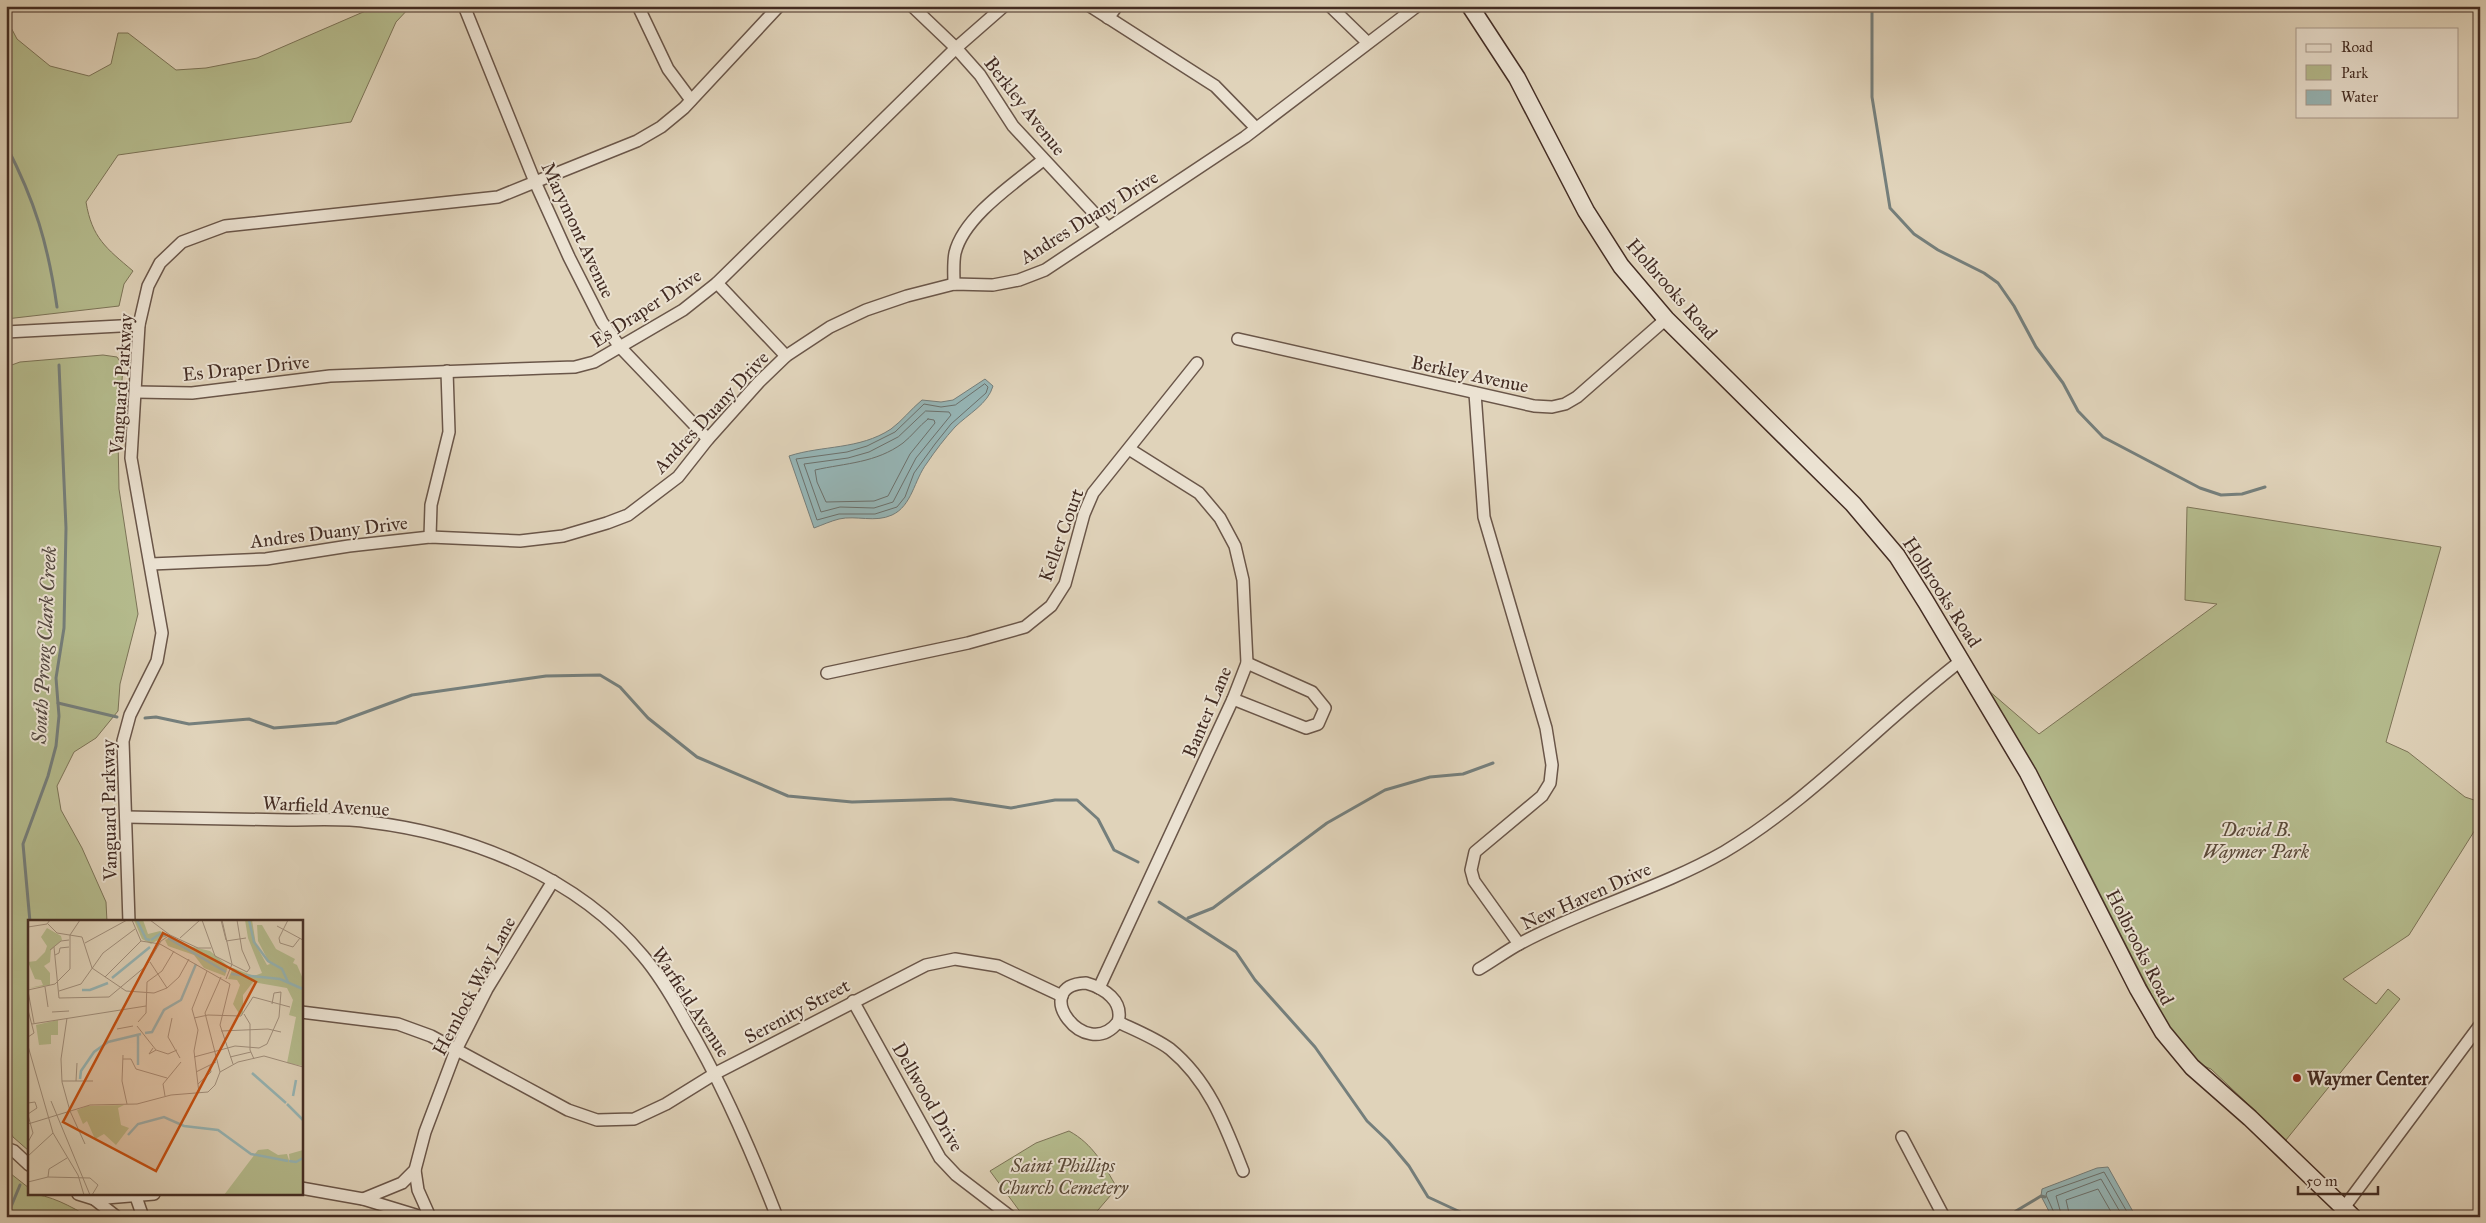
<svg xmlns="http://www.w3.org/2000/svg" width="2486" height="1223" viewBox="0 0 2486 1223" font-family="'IM FELL Great Primer',serif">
<rect width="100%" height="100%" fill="#e0d3ba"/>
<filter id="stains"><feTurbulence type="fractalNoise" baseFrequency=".004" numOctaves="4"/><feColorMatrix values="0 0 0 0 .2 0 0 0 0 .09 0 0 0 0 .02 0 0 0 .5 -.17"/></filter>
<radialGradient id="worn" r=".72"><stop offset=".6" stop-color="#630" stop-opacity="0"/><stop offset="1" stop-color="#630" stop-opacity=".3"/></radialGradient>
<g fill="#b5bc8e" stroke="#7c7458">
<path d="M377,6H411L396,22L351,122L118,155L86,202C92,238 106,248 133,271L124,284L119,306L6,319V18L17,39L50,66L89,76L111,64L118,33H128L176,70L206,68L257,58Z"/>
<polygon points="103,355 117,357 123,366 118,438 119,489 138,614 120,684 118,711 96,738 74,752 57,786 61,810 82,848 106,902 107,922 29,922 29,1151 13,1137 6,1124 6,942 10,930 6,913 6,367 20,362"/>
<polygon points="2187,507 2441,547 2386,742 2408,752 2465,797 2480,802 2480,822 2409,935 2343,979 2376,1004 2388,989 2400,999 2286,1140 2211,1069 2199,1064 2167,1025 2065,825 1988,690 2039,734 2217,604 2185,600"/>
<path d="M1069,1131C1093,1144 1104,1165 1117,1188L1092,1217H1024L990,1171L1036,1143Z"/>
<path d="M6,1170L29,1188V1194C49,1194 72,1207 89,1217H6Z"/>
</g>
<g fill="#96b6b7" stroke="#757f7c">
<path d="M985,379L993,386C988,404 968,414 955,427C945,438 935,451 927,463C914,480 912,506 892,515C875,523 856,515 839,519C831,521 822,525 814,528L789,456C823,445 859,450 891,429C902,421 911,409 922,400L941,402L953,400Z"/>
<polygon points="2108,1167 2136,1217 2052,1217 2041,1196 2042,1189 2097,1168"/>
</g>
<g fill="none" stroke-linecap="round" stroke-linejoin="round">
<g stroke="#6c716d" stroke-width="1">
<polygon points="985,384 988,387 986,393 951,424 935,444 914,473 905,497 897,507 875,514 839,514 817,520 796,459 847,452 867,446 895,432 924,404 941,407 955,405"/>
<polygon points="926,411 949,412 951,415 916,458 893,502 874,508 840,507 821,512 804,464 848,458 869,452 898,437"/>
<path d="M928,419L934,420L935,423L910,454L888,496L874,501L826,502L817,482L815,470C846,463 876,463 903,443C912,436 919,426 928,419Z"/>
<polyline points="2056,1217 2046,1195 2047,1192 2104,1172 2130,1217"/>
<polyline points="2062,1217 2056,1196 2101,1179 2123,1217"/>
<polyline points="2070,1217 2066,1200 2098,1189 2114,1217"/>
</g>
<g stroke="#757f7c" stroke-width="3">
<polyline points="1872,6 1872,97 1890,208 1914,234 1938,250 1984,273 1998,283 2014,306 2036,347 2063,383 2078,411 2103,437 2200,488 2221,495 2242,494 2265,487"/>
<path d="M6,145C35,201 48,244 57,307"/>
<polyline points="58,703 117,717"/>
<polyline points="145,718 156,717 189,724 249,719 274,728 336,723 412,695 546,676 600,675 620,687 648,718 697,757 788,796 852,802 951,799 1011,808 1055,800 1077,800 1098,819 1114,850 1138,862"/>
<polyline points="1159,902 1236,952 1255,980 1315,1047 1367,1121 1388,1141 1409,1166 1428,1197 1471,1217"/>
<polyline points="1188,918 1213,908 1327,823 1385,790 1430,777 1463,774 1493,763"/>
<polyline points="30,922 23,844 48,776 56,746 59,716 56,678 64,628 66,528 59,365"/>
<polyline points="9,1217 8,1214 20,1185"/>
<polyline points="2011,1217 2016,1211 2041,1196 2045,1197"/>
</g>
<defs>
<g id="street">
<polyline points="464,6 535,182 569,257 602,322 620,347 708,439"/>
<polyline points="638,6 668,69 691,100"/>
<polyline points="912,6 956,48 980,75 1013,126 1108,228"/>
<polyline points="1090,6 1215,86 1256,128"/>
<polyline points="1330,6 1367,42"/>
<polyline points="1108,18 1117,6"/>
<polyline points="717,283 786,356"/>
<path d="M954,284C954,275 953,263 955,253C964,216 1015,183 1043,160"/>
<polyline points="6,332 139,325"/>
<polyline points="1238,339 1534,406 1552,407 1565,404 1577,397 1666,319"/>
<polyline points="136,392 192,393 330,376 545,368 575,367 594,362 683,310 717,283 956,48 1004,6"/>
<polyline points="1475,393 1484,517 1546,728 1552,765 1550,783 1542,796 1475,852 1471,870 1474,881 1519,944"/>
<polyline points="430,537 431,505 449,432 447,371"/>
<polyline points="151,564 266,559 349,546 430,537 520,541 563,536 607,523 628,515 678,477 708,439 759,382 786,356 830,327 866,310 907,296 954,284 993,285 1019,280 1045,270 1245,137 1417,6"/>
<polyline points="827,673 968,643 1025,627 1051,606 1065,584 1084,514 1093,493 1197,363"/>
<polyline points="1233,699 1306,728 1318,724 1325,708 1312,692 1247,663"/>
<path d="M126,817C180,818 234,819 288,820C315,820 343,818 369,822C469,834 577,876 643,956C660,976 674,1000 687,1024C723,1085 751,1150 777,1217"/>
<polyline points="129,922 123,741 130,715 157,661 162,633 131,458 139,325 148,286 160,263 182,242 225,226 498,197 535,182 637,141 661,127 684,108 779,6"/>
<path d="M1479,969C1493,961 1506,951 1521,943C1586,908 1659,889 1724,852C1811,800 1881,722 1962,660"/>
<path d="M1086,983C1104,988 1124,1001 1118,1022C1085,1064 1028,985 1086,983Z"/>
<polyline points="1099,988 1233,699 1247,663 1243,580 1235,546 1220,518 1199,493 1129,449"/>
<polyline points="853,1001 940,1158 956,1175 1011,1217"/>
<polyline points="301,1012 398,1024 431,1036 568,1110 597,1120 634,1119 666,1104 716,1073 926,965 955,959 998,966 1062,996"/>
<path d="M1118,1022C1135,1030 1155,1038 1170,1049C1209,1081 1225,1125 1243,1171"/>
<polyline points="1902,1137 1944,1217"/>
<polyline points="6,1148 14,1151 29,1165"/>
<polyline points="415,1170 418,1190 430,1217"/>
<polyline points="301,1188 363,1199 422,1217"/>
<polyline points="78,1194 94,1199 154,1194"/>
<polyline points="135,1194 143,1217"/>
<polyline points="94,1199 117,1217"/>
<polyline points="363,1199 402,1183 415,1170 425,1132 456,1050 487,989 553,881"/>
<polyline points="2337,1217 2480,1025"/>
</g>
<polyline id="secondary" points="1470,6 1517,78 1586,211 1621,266 1666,319 1853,504 1897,556 1926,602 2028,773 2138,989 2163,1032 2192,1067 2250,1118 2353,1217"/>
</defs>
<use href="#street" stroke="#6a5649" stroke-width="14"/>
<use href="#secondary" stroke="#432c23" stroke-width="19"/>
<use href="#street" stroke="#ebe2d2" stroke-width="11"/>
<use href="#secondary" stroke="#ebe2d2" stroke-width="16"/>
</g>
<circle fill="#8f2418" stroke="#ebe2d2" stroke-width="2" cx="2297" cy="1078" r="5"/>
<g text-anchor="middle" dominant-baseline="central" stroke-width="4" stroke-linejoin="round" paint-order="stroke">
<g font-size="19" fill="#432c23" stroke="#ebe2d2">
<text transform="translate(1025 106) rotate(52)">Berkley Avenue</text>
<text transform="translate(1089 217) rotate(-32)">Andres Duany Drive</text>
<text transform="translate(578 230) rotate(65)">Marymont Avenue</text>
<text transform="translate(1672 289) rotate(49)">Holbrooks Road</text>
<text transform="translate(646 308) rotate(-33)">Es Draper Drive</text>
<text transform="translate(246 368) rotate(-6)">Es Draper Drive</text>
<text transform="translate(1470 374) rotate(12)">Berkley Avenue</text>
<text transform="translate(121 384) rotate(-86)">Vanguard Parkway</text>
<text transform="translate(711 412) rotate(-47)">Andres Duany Drive</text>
<text transform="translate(329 532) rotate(-7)">Andres Duany Drive</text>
<text transform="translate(1061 535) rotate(-70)">Keller Court</text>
<text transform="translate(1942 592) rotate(57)">Holbrooks Road</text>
<text transform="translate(1207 712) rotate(-67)">Banter Lane</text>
<text transform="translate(326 806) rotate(3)">Warfield Avenue</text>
<text transform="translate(109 810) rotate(-91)">Vanguard Parkway</text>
<text transform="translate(1586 896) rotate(-24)">New Haven Drive</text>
<text transform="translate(2140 947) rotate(63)">Holbrooks Road</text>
<text transform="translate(474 986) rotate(-62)">Hemlock Way Lane</text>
<text transform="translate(691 1002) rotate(57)">Warfield Avenue</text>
<text transform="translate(797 1011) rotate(-28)">Serenity Street</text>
<text transform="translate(928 1097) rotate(60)">Dellwood Drive</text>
</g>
<g font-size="19" font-style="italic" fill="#5a4938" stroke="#ebe2d2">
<text x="2256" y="829">David B.<tspan x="2256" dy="22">Waymer Park</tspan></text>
<text x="1063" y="1165">Saint Phillips<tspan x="1063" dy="22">Church Cemetery</tspan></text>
</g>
<g font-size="19" font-weight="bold" fill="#432c23" stroke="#ebe2d2" text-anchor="start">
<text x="2307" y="1078">Waymer Center</text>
</g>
<g font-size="20" font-style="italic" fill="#544841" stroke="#ebe2d2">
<text transform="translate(44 645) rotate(-87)">South Prong Clark Creek</text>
</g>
</g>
<g transform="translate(28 920)">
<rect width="275" height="275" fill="#e0d3ba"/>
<path d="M106,0H115L120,14L132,11L139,15L123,24L114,19ZM217,0H224L228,25L239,45L242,44L230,21L229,5H234L248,29L267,39L265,43L269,45L275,59V146L259,143L268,97L261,95L265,80L259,68L225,62L215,75V94L212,95L205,84L212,65L209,60L200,59L205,48L226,56L234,53L220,18ZM19,8L33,16L34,20L23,30L22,42L16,46L22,53V65L1,68L15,65L13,60L7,59L0,42L8,41L17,32L19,26L13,17ZM143,17L157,25L182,31L200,46L197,56L176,48L166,35L140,26L137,20ZM30,100V115H23V124L11,125L8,105ZM96,185L90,188L93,205L101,208L88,225L76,214L67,219L59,201L55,204L49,190L59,186ZM240,229L250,235L259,234L262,243L261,234L275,230V275H196L230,230Z" fill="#b5bc8e"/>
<path fill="none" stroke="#96b6b7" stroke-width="2.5" d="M109,0L118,19L122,20M221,0L226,22L240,41L254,49L260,62M140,18L198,52M123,20L132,14L138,16M203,54L252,59L275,69M84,58L122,27M54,70H62L80,63M117,113L124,112L136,90L153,80L168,44M110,145V116M224,153L258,183M52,159L53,151L66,132L80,122L113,114M265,176L268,160M259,184L275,200M100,215L110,204L136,197L156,206L190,210L223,234L260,241M261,241L268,242L275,238"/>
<path fill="none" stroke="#a1907e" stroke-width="1" d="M55,0H72M104,0L113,21L132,24L202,64L192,105L205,144M122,0L142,15L170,28H183M174,0L187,36L219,52L222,48L214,30L209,0M193,0L198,20M194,0L204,44L198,59M260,0L251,18L252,23L265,27L272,18M20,4L29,13L54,17L64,48L98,71L126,73L139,68L151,57L161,39M249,6L275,20M0,7L19,4L22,0M152,18L172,0M198,21L218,18M57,23L99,0M26,27L31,78L81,77L118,46L133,21L142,15M22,30L33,21L41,20M27,35L31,33L32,28L41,27M122,42L139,68M77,57L113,21M17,67L20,87M0,70L27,64L42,49V15L52,0M0,71L6,103M31,71L53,64L75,33L107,9M0,90L6,113L0,117M24,92L41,91M216,94L222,104V130L226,139M39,98L33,139L34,162L42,191L57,224M144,98L140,117L152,138M166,98L180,95L213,96L225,77L262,87M110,102L118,93L119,62L134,51L146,31M4,104L118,86M109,106L128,130L140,134L149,130M89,109L105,106M193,111L240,109L253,112M0,126L25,213L50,255L56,275M125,128L121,134L128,130M95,135L94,161L99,184M166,137L207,126L231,128L239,124L251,97L253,72L246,73L244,84M202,137L223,132M95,139H103L108,149L139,158M168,152L188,142M192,152L177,93L193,57M34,161H65M48,161L49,143M170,164L183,152L182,146M171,173L166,131L170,110L164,89L179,51M137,176L135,164L153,142M23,181L62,275M0,183L7,182L9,188L0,194M0,195L5,213L0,222M0,204L62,185L109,184L143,175L180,172L187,165L192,152L210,142L236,136L275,147M0,236L25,213M20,257L21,249L39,238M0,262L20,257L62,258L70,265L64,275"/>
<path fill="#c75011" fill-opacity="0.15" stroke="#c75011" stroke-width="2.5" d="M135,13L228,62L128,251L35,202Z"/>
<rect width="275" height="275" fill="none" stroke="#432c23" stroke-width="2.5"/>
</g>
<rect width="2486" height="1223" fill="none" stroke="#e0d3ba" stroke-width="25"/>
<rect x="8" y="8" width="2471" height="1208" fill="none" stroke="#432c23" stroke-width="2.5"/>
<rect x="12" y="12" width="2461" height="1198" fill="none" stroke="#432c23"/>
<rect x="2296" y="28" width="162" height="90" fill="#ebe2d2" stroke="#a8998c"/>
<rect x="2306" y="44" width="25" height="8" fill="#ebe2d2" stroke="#a8998c"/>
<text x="2341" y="52" font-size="15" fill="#432c23">Road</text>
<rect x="2306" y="65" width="25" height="15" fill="#b5bc8e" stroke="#a8998c"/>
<text x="2341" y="78" font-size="15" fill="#432c23">Park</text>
<rect x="2306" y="90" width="25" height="15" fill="#96b6b7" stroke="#a8998c"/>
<text x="2341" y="102" font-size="15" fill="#432c23">Water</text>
<path d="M2298 1186v8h80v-8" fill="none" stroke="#432c23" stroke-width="2.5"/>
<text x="2306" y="1186" font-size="15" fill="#432c23" stroke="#ebe2d2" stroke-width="4" paint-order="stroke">50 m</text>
<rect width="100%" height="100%" filter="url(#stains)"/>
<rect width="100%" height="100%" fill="url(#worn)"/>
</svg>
